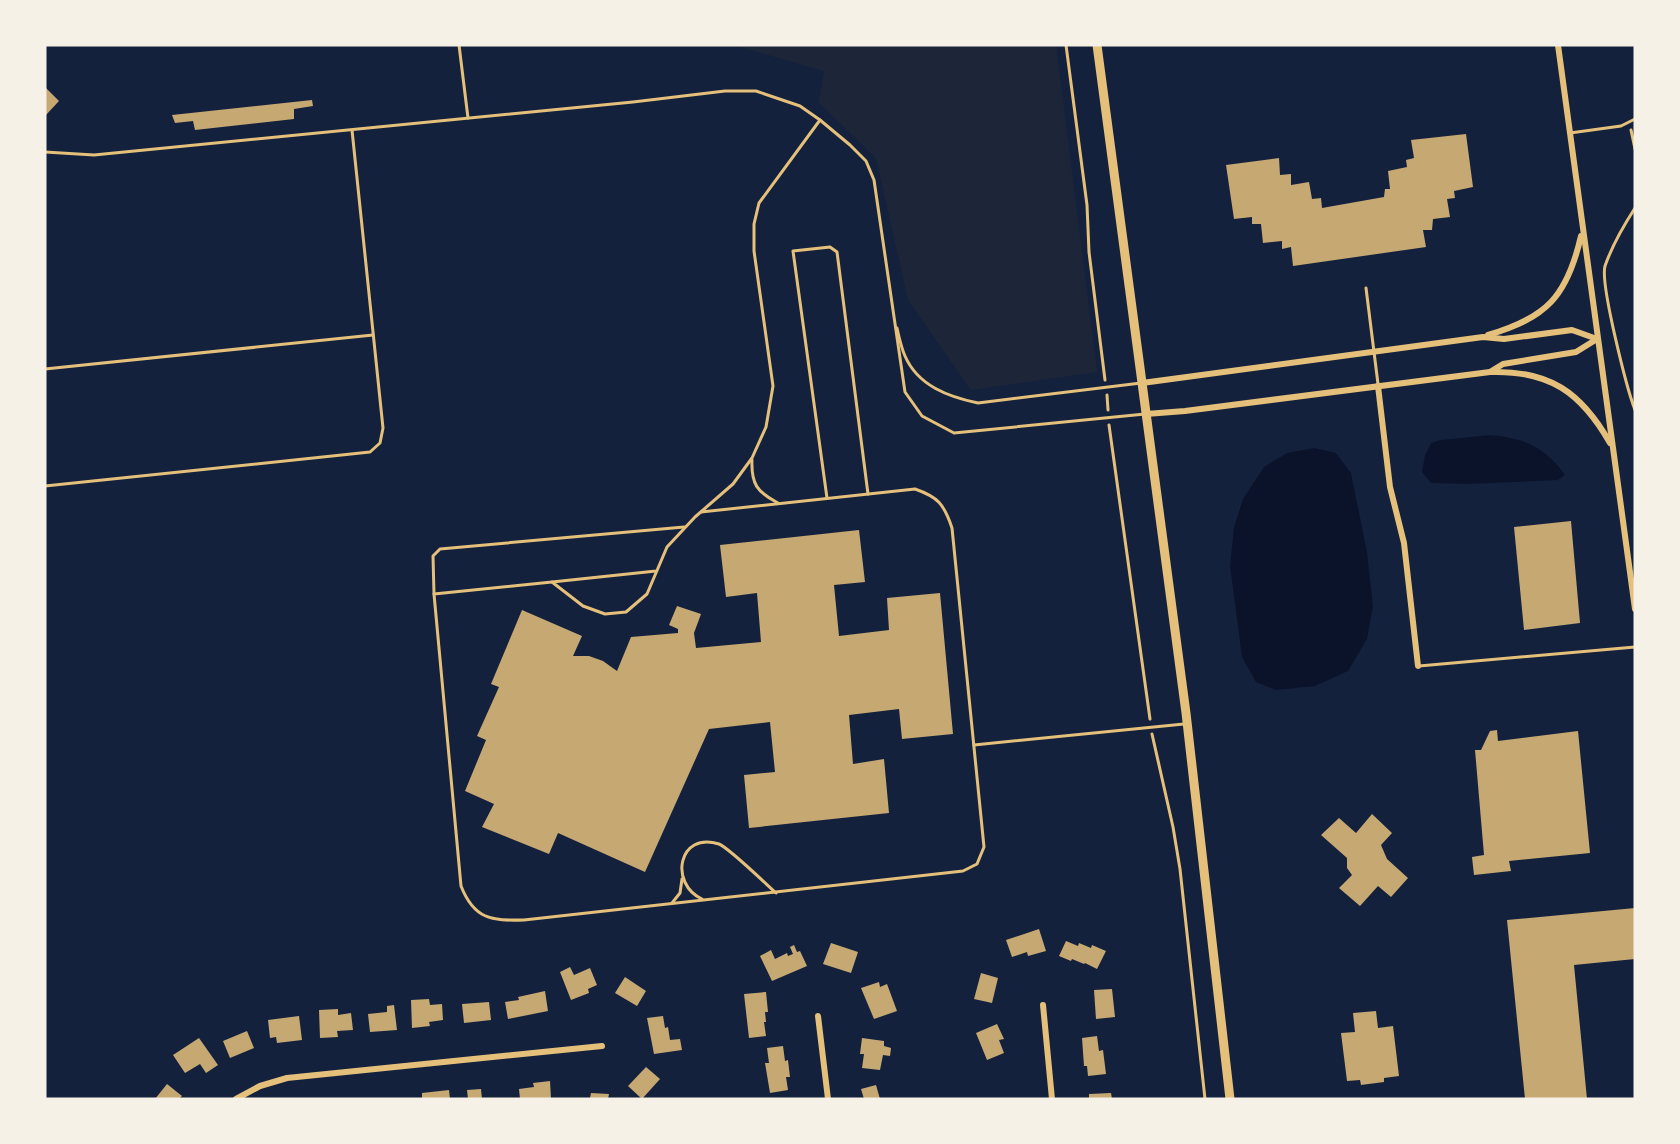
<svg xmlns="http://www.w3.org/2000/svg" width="1680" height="1144" viewBox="0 0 1680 1144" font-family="Jost,sans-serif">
<rect width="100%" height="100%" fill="#14213d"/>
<polygon fill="#1d2539" points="733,45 1056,45 1097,372 971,390 908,300 876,158 819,103 824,71"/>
<g fill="#0b132b">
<path d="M1490,435C1524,438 1545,447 1565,475L1558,480L1469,484L1431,483L1422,472L1425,455L1431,443L1441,440Z"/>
<polygon points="1314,448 1336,453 1351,473 1367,552 1373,606 1367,639 1348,671 1315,686 1276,690 1256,682 1242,657 1230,566 1234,527 1243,499 1264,467 1287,453"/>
</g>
<g fill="#c6a872">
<polygon points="45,87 59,101 46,115 45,114"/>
<polygon points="312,100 313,106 294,109 294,119 195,130 193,121 175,123 172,115"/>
<polygon points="1466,134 1473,187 1454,191 1455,198 1447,199 1450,217 1433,219 1432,230 1423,230 1426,247 1293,266 1291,247 1282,249 1282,241 1263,243 1261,224 1252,224 1252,217 1234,219 1226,165 1279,158 1280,175 1291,174 1291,185 1309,182 1312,199 1321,198 1322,208 1384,197 1385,189 1390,189 1388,171 1407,167 1406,160 1414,158 1411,140"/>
<polygon points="1571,521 1580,623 1524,630 1514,527"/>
<polygon points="859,530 865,582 834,585 839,636 889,630 887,598 940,593 953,734 902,739 899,709 849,715 853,764 884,759 889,813 749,828 744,775 775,772 770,722 709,729 645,872 558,833 549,854 482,827 494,804 465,791 486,740 477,736 499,687 491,684 522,610 582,636 573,656 589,656 603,661 617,671 631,637 678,633 678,629 669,625 677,606 701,614 694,633 696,648 761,642 757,593 726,597 720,545"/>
<polygon points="1497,730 1498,741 1578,731 1590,853 1509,861 1511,871 1474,875 1472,857 1484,855 1475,750 1481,750 1490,731"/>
<polygon points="1372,814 1392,833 1381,845 1387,859 1408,878 1391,897 1378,886 1360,906 1339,888 1352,875 1347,868 1347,858 1321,835 1339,818 1356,833"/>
<polygon points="1635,908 1635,959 1574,965 1587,1099 1525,1099 1507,920"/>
<polygon points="1039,929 1046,951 1028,956 1027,952 1012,957 1006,940"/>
<polygon points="1066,941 1078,946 1079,943 1091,948 1092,945 1106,951 1097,969 1085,963 1084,964 1072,959 1071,961 1059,956"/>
<polygon points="831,943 858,952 851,973 823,964"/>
<polygon points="794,945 797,952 800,951 807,966 772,981 760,956 771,950 775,959 787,953 788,956 793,954 790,947"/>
<polygon points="570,967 574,975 590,968 597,985 588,989 589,993 571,1000 560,972"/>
<polygon points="981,973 998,978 992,1003 974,999"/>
<polygon points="625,977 646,991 637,1006 615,993"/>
<polygon points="879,982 880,987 887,984 897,1011 874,1019 861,988"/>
<polygon points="1112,989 1115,1017 1096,1019 1094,990"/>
<polygon points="545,991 548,1011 508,1019 505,1002 519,1000 518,997"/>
<polygon points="766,992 768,1012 765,1012 766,1022 764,1022 766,1036 749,1038 744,994"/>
<polygon points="429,999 430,1005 442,1004 443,1020 429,1022 430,1026 412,1028 411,1000"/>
<polygon points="489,1002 491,1020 464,1023 462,1004"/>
<polygon points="394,1005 397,1030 370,1032 368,1014 387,1012 387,1006"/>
<polygon points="338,1009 338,1015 351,1013 353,1030 337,1031 338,1037 320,1038 319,1010"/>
<polygon points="1376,1011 1378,1028 1393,1026 1399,1076 1384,1078 1384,1082 1361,1085 1360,1080 1347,1081 1341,1033 1355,1032 1353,1013"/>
<polygon points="299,1016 302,1040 277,1043 276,1037 270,1038 268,1020"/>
<polygon points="663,1016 665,1028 668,1027 670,1040 680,1039 682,1050 654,1054 647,1018"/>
<polygon points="997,1024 1004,1039 999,1040 1004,1053 987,1060 976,1033"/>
<polygon points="247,1031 254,1048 230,1058 223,1041"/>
<polygon points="1097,1036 1099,1051 1103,1050 1106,1074 1088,1076 1087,1066 1084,1066 1082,1038"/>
<polygon points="199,1038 218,1065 206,1073 200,1064 185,1073 173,1055"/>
<polygon points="862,1038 884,1041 884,1046 891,1048 890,1056 883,1055 880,1070 862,1068 864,1054 860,1054"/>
<polygon points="783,1046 785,1061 788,1060 790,1077 786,1077 788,1090 770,1093 765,1063 769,1063 767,1048"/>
<polygon points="646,1067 660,1079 642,1099 628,1086"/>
<polygon points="550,1081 551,1099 520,1099 519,1089 534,1087 533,1083"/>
<polygon points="167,1084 182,1096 179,1099 155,1099"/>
<polygon points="876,1085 880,1099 864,1099 861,1089"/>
<polygon points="481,1089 482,1099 468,1099 467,1090"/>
<polygon points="449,1090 450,1099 422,1099 422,1093"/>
<polygon points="591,1093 609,1094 608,1099 590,1098"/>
<polygon points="1111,1093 1112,1099 1089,1099 1089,1094"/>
</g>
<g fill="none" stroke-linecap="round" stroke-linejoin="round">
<g stroke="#e5c07b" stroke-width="3">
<polyline points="1066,45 1087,205 1089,252 1105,380"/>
<polyline points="1631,130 1635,149"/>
<path d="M1635,208C1624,225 1612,246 1605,266C1600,284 1627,389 1635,410"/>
<polyline points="1107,395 1108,410"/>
<polyline points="1109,425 1150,719"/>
<polyline points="1152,734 1173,827 1180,869 1205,1099"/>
</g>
<g stroke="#e5c07b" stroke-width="3">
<polyline points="459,45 468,118"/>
<polyline points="1570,133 1621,126 1635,119"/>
<polyline points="45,152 94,155 633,102 725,91 756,91 800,106 820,120 850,145 866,161 874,180 905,392 922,416 954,433 1145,414"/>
<polyline points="1366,288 1378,384"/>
<path d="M897,328C899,337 901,347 905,356C918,386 949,397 978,403L1141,383"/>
<polyline points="45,369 373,335"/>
<path d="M752,460C751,484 757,492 778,503"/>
<polyline points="45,486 370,452 380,443 383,428 352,130"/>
<polyline points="827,498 793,251 830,247 837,252 868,494"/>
<polyline points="656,571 552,582 583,606 605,614 626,612 647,594 667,547 695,517 733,484 752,458 766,427 773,386 754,251 754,224 759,203 820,120"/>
<path d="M552,582L434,594L461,886C474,919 491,921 524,920L963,871L977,864L984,847L952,528C944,504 938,497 915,489L701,512"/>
<polyline points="434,594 433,556 440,549 684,527"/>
<polyline points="1419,666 1635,647"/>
<polyline points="974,745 1184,724"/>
<path d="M702,899C669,884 678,831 719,844C729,848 766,884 776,893"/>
<polyline points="672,903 680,893 682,879"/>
</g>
<g stroke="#e5c07b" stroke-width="6">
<polyline points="1558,45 1635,609"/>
<path d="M1488,335C1546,318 1567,297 1581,236"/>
<path d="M1490,372C1549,370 1581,392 1610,443"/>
<polyline points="1142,383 1483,337 1504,339 1572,330 1597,339"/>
<polyline points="1378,386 1390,487 1404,543 1418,666"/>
<polyline points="1146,414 1185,411 1490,372 1503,364 1576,352 1597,339"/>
<polyline points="1043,1005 1052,1099"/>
<polyline points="818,1016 828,1099"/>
<polyline points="236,1099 260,1086 287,1078 602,1046"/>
</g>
<polyline stroke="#e5c07b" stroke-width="9" points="1097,45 1186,713 1230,1099"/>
</g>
<rect width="1680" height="1144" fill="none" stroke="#f6f1e7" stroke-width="93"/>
</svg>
